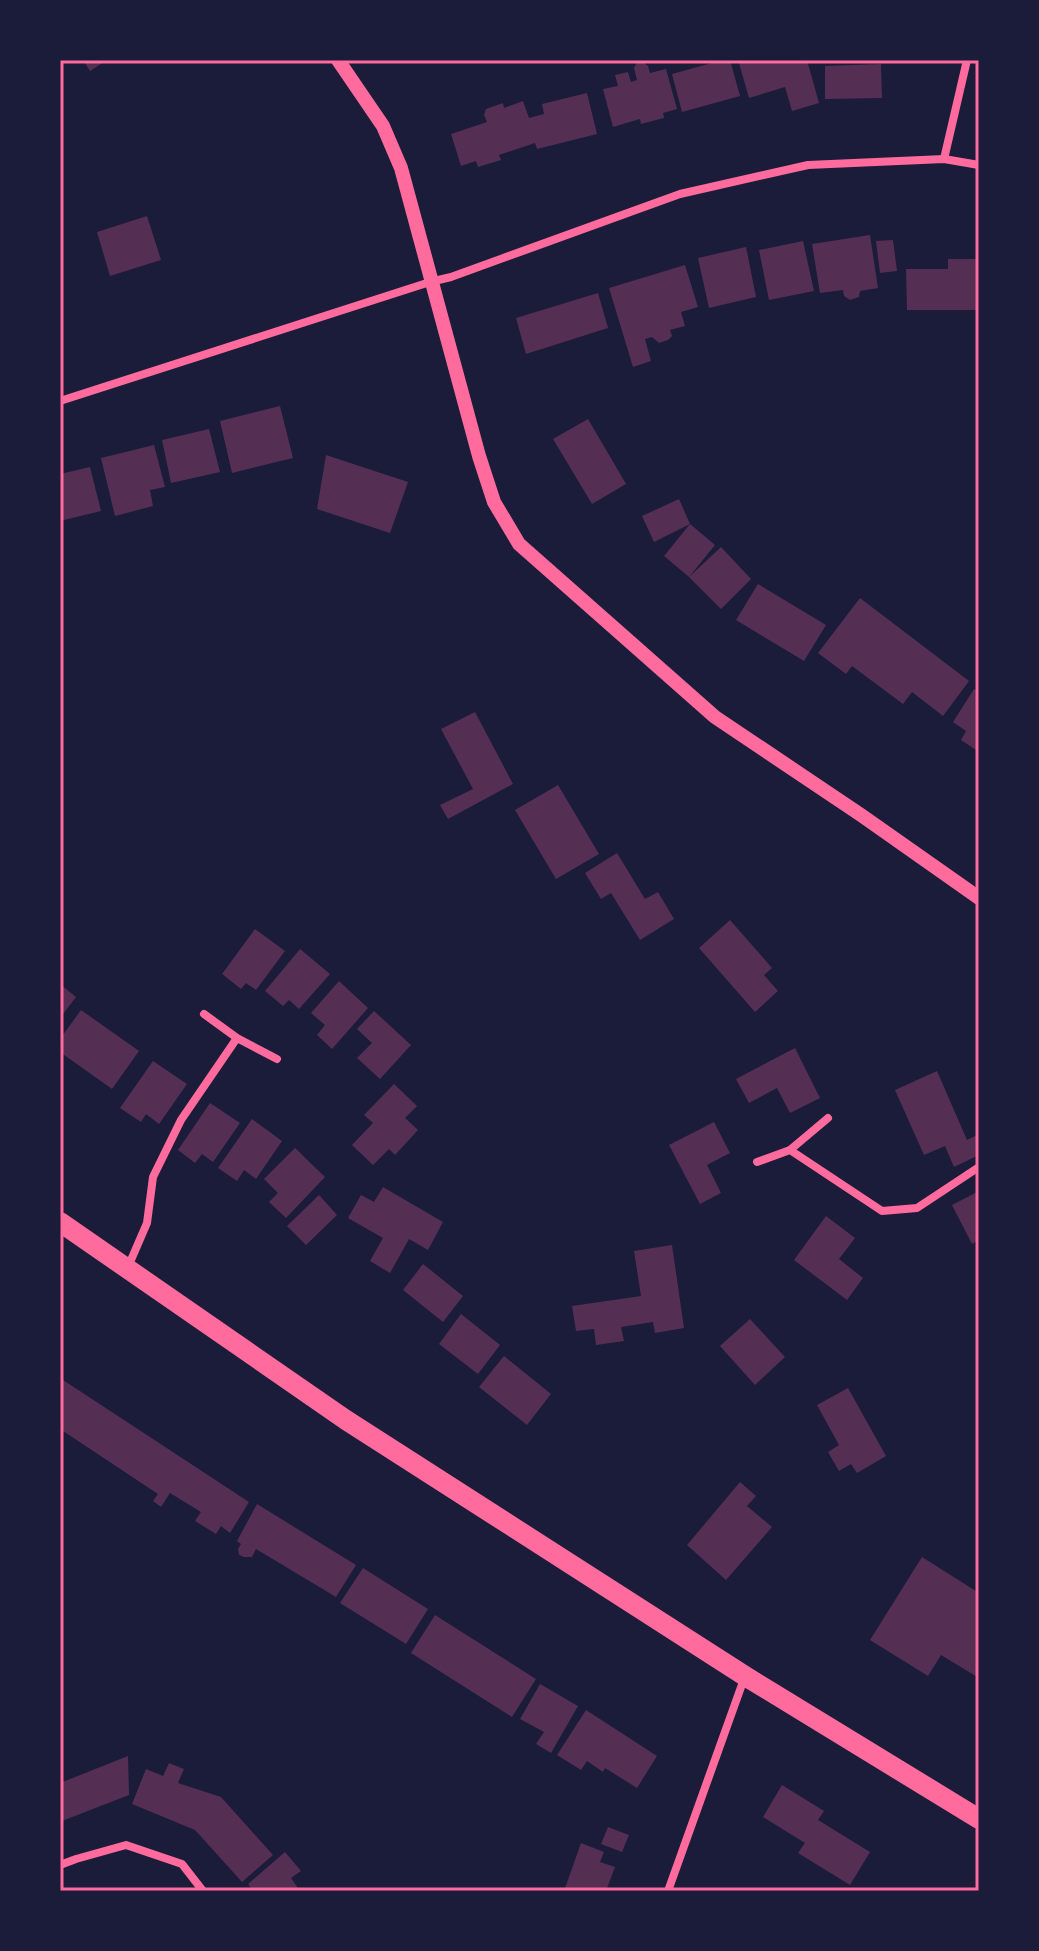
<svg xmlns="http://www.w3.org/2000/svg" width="1039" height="1951" viewBox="0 0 1039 1951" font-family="'DejaVu Sans',sans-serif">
<rect width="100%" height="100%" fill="#1b1b3a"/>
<g fill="#542f53">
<polygon points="83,60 107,60 90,71"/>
<polygon points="723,60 730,60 740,96 682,112 672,74"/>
<polygon points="748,60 807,60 819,103 792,111 785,87 749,98 739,63"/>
<polygon points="642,61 648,66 650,73 666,69 677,109 663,113 664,118 641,124 640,119 613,127 603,89 618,86 615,75 628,72 631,82 637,80 634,68 637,62"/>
<polygon points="881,64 882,98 825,99 825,66"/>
<polygon points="587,93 597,134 537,149 535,143 499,155 501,160 478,167 476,161 461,166 451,134 487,122 484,115 486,109 503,103 504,108 523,101 529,118 544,114 542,104"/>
<polygon points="147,216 161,260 110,276 97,232"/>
<polygon points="870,235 878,288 860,291 859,297 850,300 844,296 843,290 820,293 812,244"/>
<polygon points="893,240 897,271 880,273 876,241"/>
<polygon points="803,241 814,291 769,300 759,250"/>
<polygon points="746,247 756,297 709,308 698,258"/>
<polygon points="948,259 979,259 979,310 907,310 906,269 948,269"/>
<polygon points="685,265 698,307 681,312 685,326 670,330 672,336 668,340 659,343 652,337 645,339 651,361 633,367 609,288"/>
<polygon points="598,293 608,328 526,354 516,318"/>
<polygon points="280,406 293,458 232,473 220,421"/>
<polygon points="588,419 626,484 592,504 553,439"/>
<polygon points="209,429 220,472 171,483 162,440"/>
<polygon points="154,445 165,487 150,490 153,506 115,516 101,458"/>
<polygon points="326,455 408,482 390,533 317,509"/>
<polygon points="90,467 101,511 60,521 60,474"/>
<polygon points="679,499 690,524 715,545 689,577 664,556 690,524 654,542 642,516"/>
<polygon points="721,547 751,579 721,609 689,577"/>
<polygon points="758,584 826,625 804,661 736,620"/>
<polygon points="860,598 969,681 943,716 912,692 903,704 852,666 846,674 818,653"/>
<polygon points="974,689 979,692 979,752 961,740 966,731 953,722"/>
<polygon points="475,712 513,784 448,819 440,805 473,789 441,729"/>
<polygon points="558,785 599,854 556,879 515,810"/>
<polygon points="617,853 645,899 658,892 674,919 640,940 611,893 601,899 585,873"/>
<polygon points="730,920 772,968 764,975 778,991 755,1012 699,948"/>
<polygon points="255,929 285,951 256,990 246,983 241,989 222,974"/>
<polygon points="300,949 330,974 299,1009 289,1000 283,1006 265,991"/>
<polygon points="339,981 368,1008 332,1049 317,1035 325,1025 311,1013"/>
<polygon points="60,984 76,997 60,1018"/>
<polygon points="81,1010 139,1051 112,1089 60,1052 60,1039"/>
<polygon points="374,1011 411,1045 380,1079 357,1058 372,1043 357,1029"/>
<polygon points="795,1048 820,1098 790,1113 777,1088 749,1103 736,1079"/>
<polygon points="153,1061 187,1084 159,1124 146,1114 141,1122 120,1108"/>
<polygon points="937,1071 967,1140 979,1134 979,1155 954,1167 945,1146 924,1155 895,1090"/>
<polygon points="394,1084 417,1106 405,1118 418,1130 395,1155 389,1149 373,1165 352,1145 373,1123 364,1115"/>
<polygon points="210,1103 240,1123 213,1162 202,1154 195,1163 178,1150"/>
<polygon points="252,1119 282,1141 256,1179 244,1170 237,1181 218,1168"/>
<polygon points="714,1122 730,1153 707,1165 721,1193 700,1204 669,1145"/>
<polygon points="295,1148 325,1177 286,1218 269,1202 278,1193 264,1179"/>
<polygon points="383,1187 443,1222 428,1250 409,1239 390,1273 370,1261 383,1238 348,1218 361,1195 374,1202"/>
<polygon points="979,1191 979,1240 972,1244 952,1205"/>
<polygon points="319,1195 337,1215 306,1245 287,1226"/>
<polygon points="826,1216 855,1238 839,1259 863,1278 847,1300 794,1260"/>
<polygon points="672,1245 684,1328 655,1333 653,1322 621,1327 624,1341 596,1345 594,1329 576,1331 572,1306 641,1296 634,1251"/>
<polygon points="423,1264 463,1296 443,1322 403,1290"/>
<polygon points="461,1314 500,1345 478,1374 439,1344"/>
<polygon points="750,1319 785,1357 755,1385 720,1346"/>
<polygon points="504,1356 551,1394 527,1425 479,1387"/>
<polygon points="60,1378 249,1502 230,1533 221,1526 216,1534 195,1521 201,1512 170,1493 161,1507 153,1501 158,1494 60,1429"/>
<polygon points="848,1388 886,1456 857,1473 851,1464 839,1471 828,1452 839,1445 817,1405"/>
<polygon points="740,1482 756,1496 747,1506 772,1527 726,1580 687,1545"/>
<polygon points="257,1504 356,1565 336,1597 256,1549 252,1557 244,1557 239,1555 238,1549 241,1544 237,1541"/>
<polygon points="922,1557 979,1593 979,1678 941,1655 928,1676 870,1640"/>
<polygon points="363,1568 428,1609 406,1644 340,1603"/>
<polygon points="435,1615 536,1679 512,1717 411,1653"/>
<polygon points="540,1684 578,1706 551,1753 536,1744 544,1732 520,1719"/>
<polygon points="586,1710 657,1756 637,1788 605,1768 603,1772 587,1761 581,1770 557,1755"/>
<polygon points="128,1756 129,1795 62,1821 60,1815 60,1783"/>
<polygon points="169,1763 184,1769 178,1783 221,1797 273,1855 242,1882 195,1830 132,1804 146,1769 163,1776"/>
<polygon points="782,1785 824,1811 818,1820 870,1852 850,1885 798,1853 805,1843 763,1817"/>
<polygon points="608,1827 629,1835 622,1852 601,1844"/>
<polygon points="581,1843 604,1852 600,1862 615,1867 606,1891 564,1891"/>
<polygon points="285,1852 301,1871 291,1878 300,1891 253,1891 248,1884"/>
</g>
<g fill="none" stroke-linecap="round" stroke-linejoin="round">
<g stroke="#ff6b9d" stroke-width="8">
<polyline points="944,159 967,60"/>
<polyline points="60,401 430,282 451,277 680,194 808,165 944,159 979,165"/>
<polyline points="204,1014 237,1038 277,1059"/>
<polyline points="790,1150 828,1118"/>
<polyline points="757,1162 790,1150 882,1211 917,1208 979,1167"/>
<polyline points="128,1267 147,1223 153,1177 181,1120 237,1038"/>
<polyline points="60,1865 76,1859 126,1845 182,1864 203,1891"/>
<polyline points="668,1891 745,1676"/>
</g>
<polyline stroke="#ff6b9d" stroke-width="14" points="338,60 383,126 401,168 479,456 494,502 519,544 715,717 861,815 979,898"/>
<polyline stroke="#ff6b9d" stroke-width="20" points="60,1222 346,1420 745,1676 979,1819"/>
</g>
<rect width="1039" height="1951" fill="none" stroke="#1b1b3a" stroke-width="124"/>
<rect x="62" y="62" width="915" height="1827" fill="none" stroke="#ff6b9d" stroke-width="3"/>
</svg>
